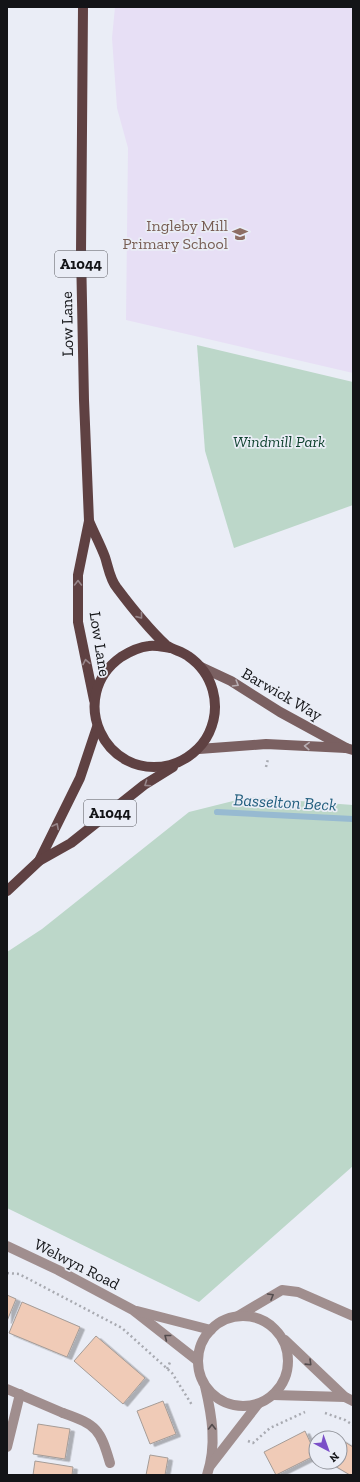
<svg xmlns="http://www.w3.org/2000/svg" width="360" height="1482" viewBox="0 0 360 1482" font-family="'Zilla Slab',serif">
<defs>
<filter id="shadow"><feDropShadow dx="4.5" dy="2.5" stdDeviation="0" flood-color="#0004"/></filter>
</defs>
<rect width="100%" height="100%" fill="#eaedf6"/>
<polygon fill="#e7dff5" points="115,7 353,7 353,373 126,320 128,148 117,108 112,38"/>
<g fill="#bcd7c9">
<polygon points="197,345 353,382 353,505 234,548 205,451"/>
<polygon points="249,797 353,805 353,1166 199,1302 7,1208 7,952 42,929 189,812"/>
</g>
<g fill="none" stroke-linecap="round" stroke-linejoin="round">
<polyline stroke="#97bad1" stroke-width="6" points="217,812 353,819"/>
</g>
<g fill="#f0cbb7" stroke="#a59c97" filter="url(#shadow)">
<polygon points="7,1295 16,1299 7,1321"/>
<polygon points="22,1302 80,1327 67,1357 9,1333"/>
<polygon points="96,1336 145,1378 123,1404 74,1361"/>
<polygon points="163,1401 176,1434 150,1444 137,1411"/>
<polygon points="38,1424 70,1429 65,1459 33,1454"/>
<polygon points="305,1431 316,1455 276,1475 264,1452"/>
<polygon points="340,1439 353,1447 353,1475 350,1475 328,1462 340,1462"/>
<polygon points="150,1455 168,1458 165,1475 146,1475"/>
<polygon points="35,1461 73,1467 72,1475 33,1475"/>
</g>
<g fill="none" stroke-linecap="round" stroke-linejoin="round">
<g stroke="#a8aab1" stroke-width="2.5" stroke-dasharray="2 3" stroke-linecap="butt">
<polyline points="286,699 289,694"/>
<polyline points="266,767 268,759"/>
<polyline points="7,1273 19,1274 122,1328 172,1373 192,1405"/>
<polyline points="167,1369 171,1360"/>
<polyline points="325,1413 345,1420 353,1425"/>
<polyline points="248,1441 253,1443 270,1428 305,1412"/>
</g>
<g stroke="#a08e8e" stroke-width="10">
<polyline points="238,1316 282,1290 298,1292 353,1316"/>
<path d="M63,1413C97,1425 100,1429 110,1463"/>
</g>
<g stroke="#a08e8e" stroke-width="10">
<polyline points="7,1246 58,1270 133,1310 198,1361"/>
<polyline points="137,1311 211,1330"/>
<circle cx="243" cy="1361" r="45"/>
<polyline points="285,1340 345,1397 353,1401"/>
<path d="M205,1386C212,1416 217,1445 207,1475"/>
<polyline points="7,1389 63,1413"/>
<polyline points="273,1395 345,1397"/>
<polyline points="7,1447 20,1394"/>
<polyline points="210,1466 258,1404"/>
</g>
<g stroke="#7a6061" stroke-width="10">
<polyline points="201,667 231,681 280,712 346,748"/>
<polyline points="199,749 266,744 346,748 353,750"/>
</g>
<g stroke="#5f4142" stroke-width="10">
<polyline points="83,7 81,252 84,400 89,521 78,575 78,622 94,700"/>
<path d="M89,521C94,533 100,544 105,557C108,566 110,580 117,588C132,608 148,628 166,645C173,650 181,651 188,656C213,673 222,705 209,733C202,748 186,761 170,765C104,781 66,696 121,657C129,652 139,647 149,646C155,645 163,647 170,648"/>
<polyline points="39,861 80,778 97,727"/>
<polyline points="7,891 39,861 71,843 144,785 173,767"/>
</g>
</g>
<defs><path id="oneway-chevron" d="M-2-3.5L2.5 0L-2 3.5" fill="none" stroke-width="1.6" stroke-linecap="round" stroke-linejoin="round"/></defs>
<g stroke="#97868a">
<use href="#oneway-chevron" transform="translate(78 583) rotate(-90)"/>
<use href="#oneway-chevron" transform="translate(140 616) rotate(51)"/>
<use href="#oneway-chevron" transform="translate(86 662) rotate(-101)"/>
<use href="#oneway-chevron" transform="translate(147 784) rotate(146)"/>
<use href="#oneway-chevron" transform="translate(56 826) rotate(-63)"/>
</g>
<g stroke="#b8aeb3">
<use href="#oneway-chevron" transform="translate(236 684) rotate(31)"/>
<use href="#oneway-chevron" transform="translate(307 746) rotate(-177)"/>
</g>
<g stroke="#524b4d">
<use href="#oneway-chevron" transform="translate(271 1296) rotate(-30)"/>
<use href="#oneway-chevron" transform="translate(167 1337) rotate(-142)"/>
<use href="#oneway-chevron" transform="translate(309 1363) rotate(44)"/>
<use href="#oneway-chevron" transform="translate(212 1427) rotate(-90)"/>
</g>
<defs>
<symbol id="school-bare" viewBox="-9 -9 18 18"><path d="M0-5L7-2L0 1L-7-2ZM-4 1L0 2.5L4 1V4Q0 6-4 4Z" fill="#8d6e63" stroke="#eaedf6" stroke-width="2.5" paint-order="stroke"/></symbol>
</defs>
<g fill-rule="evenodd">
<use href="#school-bare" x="229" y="223" width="22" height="22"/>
</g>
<g text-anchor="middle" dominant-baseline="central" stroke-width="3.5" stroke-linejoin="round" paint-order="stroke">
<g fill="#eaedf6" stroke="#54555a" stroke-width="1">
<rect x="55" y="251" width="52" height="26" rx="3"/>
<rect x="84" y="800" width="52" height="26" rx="3"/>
</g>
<g font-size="15" font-weight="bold" fill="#131417">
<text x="81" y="264">A1044</text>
<text x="110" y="813">A1044</text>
</g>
<g font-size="16" fill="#785e54" stroke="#eaedf6" text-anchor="end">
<text x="228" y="225">Ingleby Mill<tspan x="228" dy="18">Primary School</tspan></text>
</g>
<g font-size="16" fill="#131417" stroke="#eaedf6">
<text transform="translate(67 324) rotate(-91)">Low Lane</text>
<text transform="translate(100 644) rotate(81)">Low Lane</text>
<text transform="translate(282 694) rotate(30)">Barwick Way</text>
<text transform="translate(77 1264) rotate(27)">Welwyn Road</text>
</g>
<g font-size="16" font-style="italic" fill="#0f422f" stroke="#eaedf6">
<text x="279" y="441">Windmill Park</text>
</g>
<g font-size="17" font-style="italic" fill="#225e7e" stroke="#eaedf6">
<text transform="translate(285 802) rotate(3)">Basselton Beck</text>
</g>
</g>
<rect width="360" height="1482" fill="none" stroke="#131417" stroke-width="16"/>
<g transform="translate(328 1450) rotate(139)"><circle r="19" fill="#eaedf6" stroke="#94969d"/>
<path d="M0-3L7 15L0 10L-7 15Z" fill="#7b4fc8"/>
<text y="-6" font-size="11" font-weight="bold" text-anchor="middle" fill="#131417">N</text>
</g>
</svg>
